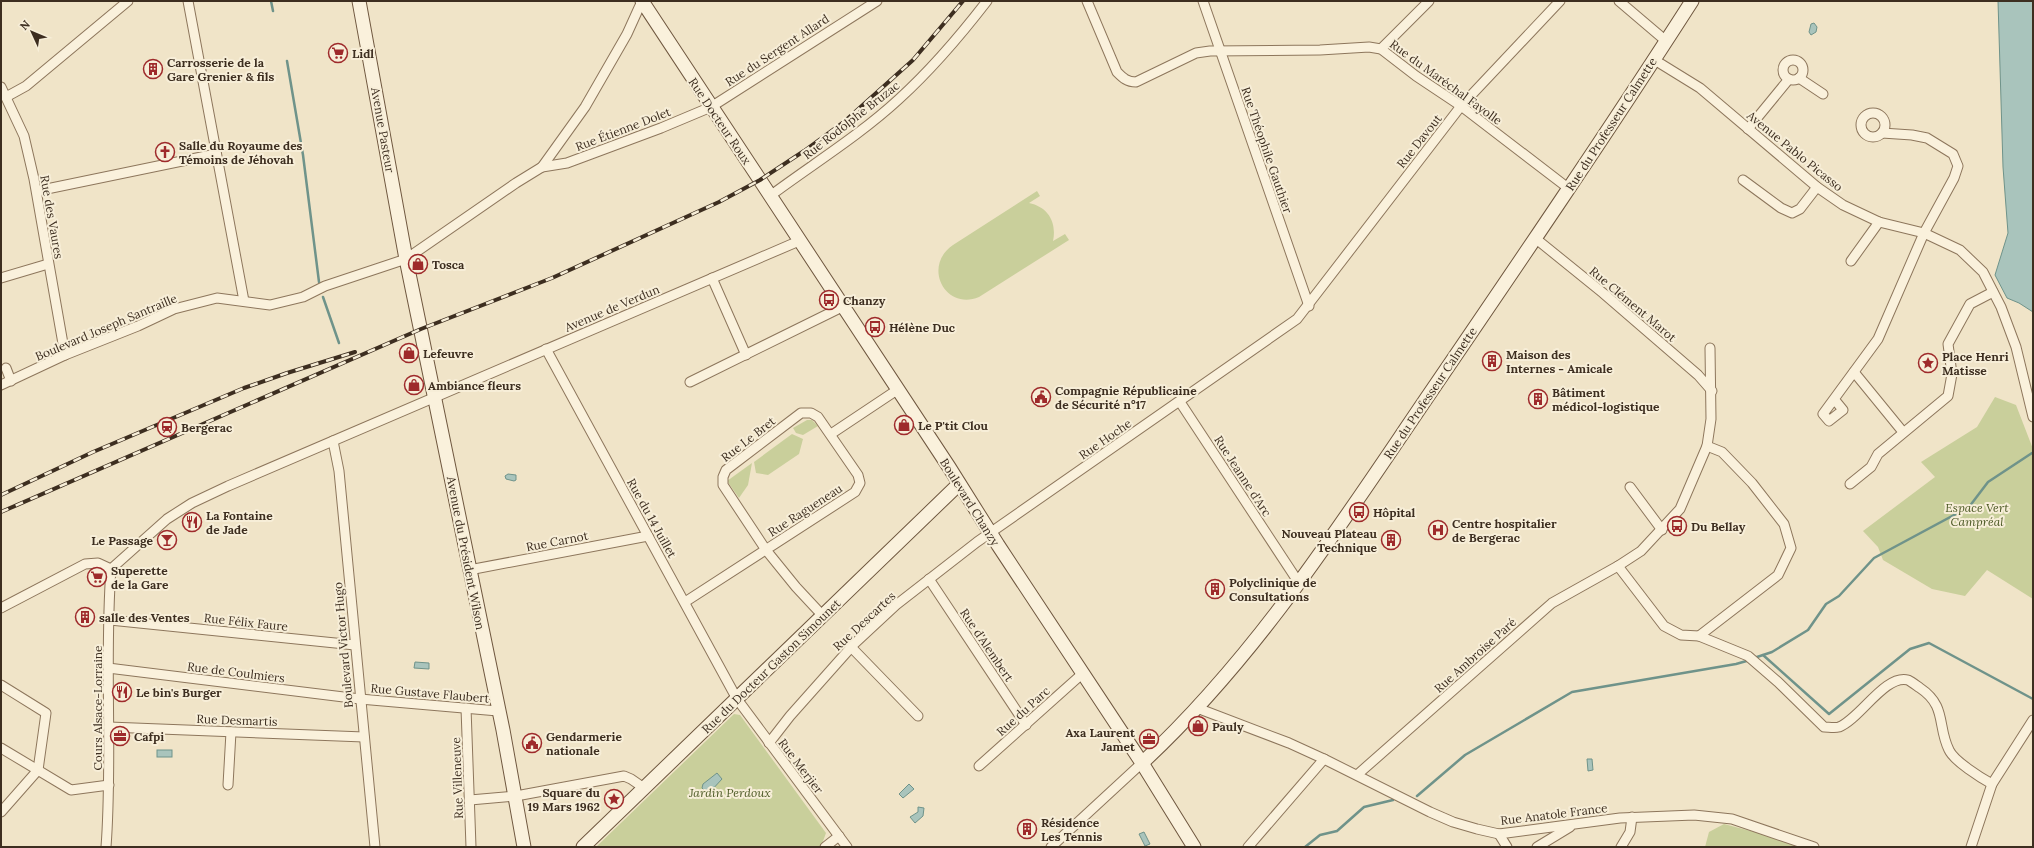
<svg xmlns="http://www.w3.org/2000/svg" width="2034" height="848" viewBox="0 0 2034 848" font-family="Lora,serif">
<rect width="100%" height="100%" fill="#f0e4c8"/>
<g fill="#c9cf9b">
<path d="M1037,191L1040,196L1029,203C1048,207 1057,222 1053,241L1065,234L1069,240L979,297C945,311 922,266 953,245Z"/>
<polygon points="1995,397 2016,405 2033,449 2033,599 1987,570 1965,596 1932,589 1883,560 1878,547 1863,531 1935,477 1921,462 1977,427"/>
<polygon points="807,420 812,420 818,426 803,435 796,433 793,428"/>
<polygon points="792,434 803,439 799,454 768,475 756,473 754,462"/>
<polygon points="752,463 748,485 739,498 727,481"/>
<polygon points="734,714 740,715 826,833 822,844 819,847 596,847"/>
<polygon points="1724,824 1766,835 1798,847 1705,847 1709,832"/>
</g>
<g fill="#a9c4bc" stroke="#6f938a">
<polygon points="1998,1 2033,1 2033,312 2019,303 2007,298 1995,275 2008,233 2003,167"/>
<polygon points="1814,23 1817,27 1816,32 1811,35 1809,32 1811,24"/>
<polygon points="508,474 516,475 516,480 514,481 506,479 505,476"/>
<polygon points="415,662 429,663 429,669 414,668"/>
<rect x="157" y="750" width="15" height="7"/>
<polygon points="1587,759 1592,759 1593,770 1588,771"/>
<polygon points="717,773 722,779 710,792 709,791 707,793 702,788 703,784"/>
<polygon points="909,784 914,789 903,798 899,794"/>
<polygon points="918,807 924,808 923,816 915,823 910,817 918,812"/>
<polygon points="1144,832 1150,844 1145,846 1139,834"/>
</g>
<g fill="none" stroke-linecap="round" stroke-linejoin="round">
<g stroke="#6f938a" stroke-width="2.5">
<polyline points="271,1 273,11"/>
<polyline points="287,61 303,155 319,282"/>
<polyline points="323,297 339,343"/>
<polyline points="1763,655 1829,714 1910,649 1929,643 2033,699"/>
<polyline points="1754,658 1772,652 1808,630 1826,604 1839,596 1874,558 1969,507 1988,482 2032,453"/>
<polyline points="1417,796 1465,755 1572,692 1736,664 1750,660"/>
<polyline points="1305,847 1320,835 1337,831 1364,807 1393,800"/>
</g>
<defs>
<g id="street">
<polyline points="188,1 244,301"/>
<path d="M1087,1L1117,72C1123,78 1127,82 1136,82L1196,53L1210,51L1320,50L1369,47L1381,49L1416,76L1461,106L1568,188"/>
<polyline points="1203,1 1309,306"/>
<polyline points="1619,1 1666,41"/>
<polyline points="1381,49 1429,1"/>
<polyline points="1653,59 1700,88 1817,187 1843,205 1879,222 1924,233 1960,250 1983,272 2001,307 2016,347 2033,417"/>
<circle cx="1793" cy="70" r="10"/>
<polyline points="1799,78 1823,94"/>
<polyline points="1,87 24,136 34,179 65,355"/>
<polyline points="6,97 26,86 128,1"/>
<circle cx="1873" cy="125" r="12"/>
<polyline points="1748,129 1789,79"/>
<polyline points="542,167 567,163 661,128 711,107 877,1"/>
<polyline points="1743,180 1781,208 1792,213 1800,209 1817,187"/>
<polyline points="37,191 216,154"/>
<path d="M770,196C813,164 860,135 899,99C932,69 960,36 987,1"/>
<polyline points="1535,238 1603,293 1698,375 1712,391"/>
<polyline points="1851,261 1879,222"/>
<polyline points="1,278 48,264"/>
<polyline points="712,278 746,355"/>
<polyline points="546,349 737,699 847,847"/>
<polyline points="6,368 11,381"/>
<polyline points="1854,372 1903,432"/>
<polyline points="690,382 842,307"/>
<polyline points="1,385 65,355 138,326 174,309 217,298 270,305 303,297 325,286 406,259 516,183 542,167 585,107 627,34 642,1"/>
<polyline points="1834,399 1843,410 1829,421 1823,414 1878,339 1924,233 1954,178 1958,166 1953,154 1927,138 1912,135 1882,133"/>
<polyline points="1180,402 1299,583"/>
<polyline points="831,434 897,390"/>
<polyline points="333,441 339,471 375,847"/>
<polyline points="1850,484 1871,467 1878,454 1948,396 1952,374 1948,344 1970,304 1993,292"/>
<polyline points="1630,487 1662,530"/>
<path d="M1618,566L1664,626L1681,635L1699,636L1748,656L1778,682L1824,727C1828,727 1835,728 1839,727C1860,719 1885,674 1908,680C1912,682 1917,686 1920,688C1947,706 1937,726 1949,750C1954,761 1981,778 1992,784"/>
<polyline points="111,569 167,519 192,503 228,486 799,241"/>
<polyline points="469,570 648,536"/>
<polyline points="929,579 1026,725"/>
<polyline points="685,602 855,492 860,483 858,475 818,417 811,413 801,413 726,470 723,477 723,485 766,550 796,587 823,616"/>
<polyline points="1,608 85,564 98,563 111,569"/>
<polyline points="110,620 355,645"/>
<polyline points="1699,636 1778,575 1791,548 1784,524 1752,483 1722,452 1707,446"/>
<polyline points="851,647 918,716"/>
<polyline points="108,668 360,699 498,711"/>
<polyline points="1,685 46,713 38,770 1,812"/>
<polyline points="466,708 471,847"/>
<polyline points="1197,708 1289,743 1324,759 1430,812 1453,822 1477,829 1499,834 1620,818 1694,815 1732,819 1814,847"/>
<polyline points="109,727 364,737"/>
<polyline points="769,743 790,716 854,644 896,605 977,542 1297,319 1461,106 1560,1"/>
<polyline points="1,748 71,790 109,785"/>
<polyline points="979,766 1082,674"/>
<polyline points="1357,775 1552,603 1618,566 1641,551 1680,509 1707,446 1711,419 1710,348"/>
<polyline points="228,785 231,732"/>
<polyline points="470,800 516,796 624,776 631,779 644,788"/>
<polyline points="1499,834 1507,847"/>
<path d="M106,847C113,755 104,662 111,569"/>
<polyline points="825,847 839,836"/>
<polyline points="1051,847 1142,763"/>
<polyline points="1248,847 1324,759"/>
<polyline points="1537,847 1570,827"/>
<polyline points="1621,847 1630,832 1632,817"/>
<polyline points="1971,847 1992,784 2033,720"/>
</g>
<g id="secondary">
<polyline points="359,1 406,259 503,730 524,847"/>
<polyline points="642,1 949,467 998,545 1142,763 1194,847"/>
<path d="M1142,763C1256,657 1339,527 1426,399C1516,267 1606,135 1692,1"/>
<polyline points="583,847 959,484"/>
</g>
</defs>
<use href="#street" stroke="#8d765c" stroke-width="11"/>
<use href="#secondary" stroke="#6f573f" stroke-width="15"/>
<use href="#street" stroke="#faf1dc" stroke-width="9"/>
<use href="#secondary" stroke="#faf1dc" stroke-width="13"/>
<defs>
<g id="rail">
<polyline points="1,495 93,452 244,388 287,373 355,352"/>
<polyline points="1,512 421,329 552,278 719,202 760,180 804,151 845,121 913,60 963,1"/>
</g>
</defs>
<use href="#rail" stroke="#3d2e20" stroke-width="4"/>
<use href="#rail" stroke="#f7eed8" stroke-width="2.5" stroke-dasharray="8" stroke-linecap="butt"/>
</g>
<defs>
<symbol id="supermarket-ring" viewBox="-11 -11 22 22"><circle r="9.5" fill="#f7eed8" stroke="#9e2a2b" stroke-width="1.5"/><path d="M-6-5.5h2.5l.6 2H6L4.5 2H-2.5L-4.4-4H-6ZM-1.5 3.2a1.3 1.3 0 1 0 .1 0ZM3 3.2a1.3 1.3 0 1 0 .1 0Z" fill="#9e2a2b"/></symbol>
<symbol id="building-ring" viewBox="-11 -11 22 22"><circle r="9.5" fill="#f7eed8" stroke="#9e2a2b" stroke-width="1.5"/><path d="M-4-6H4V6H1V3H-1V6H-4ZM-2.5-4.3h1.7v1.8h-1.7ZM.8-4.3h1.7v1.8H.8ZM-2.5-1h1.7V.8h-1.7ZM.8-1h1.7V.8H.8Z" fill="#9e2a2b"/></symbol>
<symbol id="church-ring" viewBox="-11 -11 22 22"><circle r="9.5" fill="#f7eed8" stroke="#9e2a2b" stroke-width="1.5"/><path d="M-1.2-6h2.4v3.5h3.3v2.4h-3.3V6h-2.4V-.1h-3.3v-2.4h3.3Z" fill="#9e2a2b"/></symbol>
<symbol id="shop-ring" viewBox="-11 -11 22 22"><circle r="9.5" fill="#f7eed8" stroke="#9e2a2b" stroke-width="1.5"/><path d="M-5-2.5h2.3a2.7 3.5 0 0 1 5.4 0H5L5.5 6h-11ZM-1.5-2.5h3a1.5 2.3 0 0 0-3 0Z" fill="#9e2a2b"/></symbol>
<symbol id="bus-ring" viewBox="-11 -11 22 22"><circle r="9.5" fill="#f7eed8" stroke="#9e2a2b" stroke-width="1.5"/><path d="M-5-6H5V4H4V6H2V4H-2V6H-4V4H-5ZM-3.5-4V0h7V-4ZM-3.5 1.2v1.5H-2V1.2ZM2 1.2v1.5H3.5V1.2Z" fill="#9e2a2b"/></symbol>
<symbol id="sight-ring" viewBox="-11 -11 22 22"><circle r="9.5" fill="#f7eed8" stroke="#9e2a2b" stroke-width="1.5"/><path d="M0-6L1.8-2.2L6-1.7L2.9 1.2L3.7 5.4L0 3.3L-3.7 5.4L-2.9 1.2L-6-1.7L-1.8-2.2Z" fill="#9e2a2b"/></symbol>
<symbol id="civic-ring" viewBox="-11 -11 22 22"><circle r="9.5" fill="#f7eed8" stroke="#9e2a2b" stroke-width="1.5"/><path d="M-.6-6.5H3V-4.5H.6V-3L4-1V1h2V6H-6V1h2V-1L-.6-3ZM-1.2 2.5V6h2.4V2.5Z" fill="#9e2a2b"/></symbol>
<symbol id="station-ring" viewBox="-11 -11 22 22"><circle r="9.5" fill="#f7eed8" stroke="#9e2a2b" stroke-width="1.5"/><path d="M-3-6H3Q5-6 5-4V2Q5 4 3 4L4.5 6H3L1.5 4h-3L-3 6H-4.5L-3 4Q-5 4-5 2V-4Q-5-6-3-6ZM-3.5-4v3h7v-3ZM-3.5 1v1.5H-2V1ZM2 1v1.5H3.5V1Z" fill="#9e2a2b"/></symbol>
<symbol id="restaurant-ring" viewBox="-11 -11 22 22"><circle r="9.5" fill="#f7eed8" stroke="#9e2a2b" stroke-width="1.5"/><path d="M-5-6h1v4h1v-4h1v4h1v-4h1v5L-1.5 .5V6h-2V.5L-5-1ZM5-6V6H3V1.5H1.5Q1.5-4 5-6Z" fill="#9e2a2b"/></symbol>
<symbol id="hospital-ring" viewBox="-11 -11 22 22"><circle r="9.5" fill="#f7eed8" stroke="#9e2a2b" stroke-width="1.5"/><path d="M-5-5h3v3.5h4V-5h3V5h-3V1.5h-4V5h-3Z" fill="#9e2a2b"/></symbol>
<symbol id="bar-ring" viewBox="-11 -11 22 22"><circle r="9.5" fill="#f7eed8" stroke="#9e2a2b" stroke-width="1.5"/><path d="M-6-5H6L.8 .8V4.5H3.5V6h-7V4.5H-.8V.8Z" fill="#9e2a2b"/></symbol>
<symbol id="office-ring" viewBox="-11 -11 22 22"><circle r="9.5" fill="#f7eed8" stroke="#9e2a2b" stroke-width="1.5"/><path d="M-6-3h4V-5.5h4V-3h4V5H-6ZM-1-4.5V-3h2v-1.5ZM-6 0V1H6V0Z" fill="#9e2a2b"/></symbol>
</defs>
<g fill-rule="evenodd">
<use href="#supermarket-ring" x="327" y="42" width="22" height="22"/>
<use href="#building-ring" x="142" y="58" width="22" height="22"/>
<use href="#church-ring" x="154" y="141" width="22" height="22"/>
<use href="#shop-ring" x="407" y="253" width="22" height="22"/>
<use href="#bus-ring" x="818" y="289" width="22" height="22"/>
<use href="#bus-ring" x="864" y="316" width="22" height="22"/>
<use href="#shop-ring" x="398" y="342" width="22" height="22"/>
<use href="#building-ring" x="1481" y="350" width="22" height="22"/>
<use href="#sight-ring" x="1917" y="352" width="22" height="22"/>
<use href="#shop-ring" x="403" y="374" width="22" height="22"/>
<use href="#civic-ring" x="1030" y="386" width="22" height="22"/>
<use href="#building-ring" x="1527" y="388" width="22" height="22"/>
<use href="#shop-ring" x="893" y="414" width="22" height="22"/>
<use href="#station-ring" x="156" y="416" width="22" height="22"/>
<use href="#bus-ring" x="1348" y="501" width="22" height="22"/>
<use href="#restaurant-ring" x="181" y="511" width="22" height="22"/>
<use href="#bus-ring" x="1666" y="515" width="22" height="22"/>
<use href="#hospital-ring" x="1427" y="519" width="22" height="22"/>
<use href="#bar-ring" x="156" y="529" width="22" height="22"/>
<use href="#building-ring" x="1380" y="529" width="22" height="22"/>
<use href="#supermarket-ring" x="86" y="566" width="22" height="22"/>
<use href="#building-ring" x="1204" y="578" width="22" height="22"/>
<use href="#building-ring" x="74" y="606" width="22" height="22"/>
<use href="#restaurant-ring" x="111" y="681" width="22" height="22"/>
<use href="#shop-ring" x="1187" y="715" width="22" height="22"/>
<use href="#office-ring" x="109" y="725" width="22" height="22"/>
<use href="#office-ring" x="1138" y="728" width="22" height="22"/>
<use href="#civic-ring" x="521" y="732" width="22" height="22"/>
<use href="#sight-ring" x="603" y="788" width="22" height="22"/>
<use href="#building-ring" x="1016" y="818" width="22" height="22"/>
</g>
<g text-anchor="middle" dominant-baseline="central" stroke-width="4" stroke-linejoin="round" paint-order="stroke">
<g font-size="12" fill="#3d2e20" stroke="#f7eed8">
<text transform="translate(777 50) rotate(-33)">Rue du Sergent Allard</text>
<text transform="translate(1446 82) rotate(36)">Rue du Maréchal Fayolle</text>
<text transform="translate(851 120) rotate(-38)">Rue Rodolphe Bruzac</text>
<text transform="translate(720 121) rotate(56)">Rue Docteur Roux</text>
<text transform="translate(1611 124) rotate(-57)">Rue du Professeur Calmette</text>
<text transform="translate(623 129) rotate(-21)">Rue Étienne Dolet</text>
<text transform="translate(383 130) rotate(80)">Avenue Pasteur</text>
<text transform="translate(1419 141) rotate(-52)">Rue Davout</text>
<text transform="translate(1267 150) rotate(71)">Rue Théophile Gauthier</text>
<text transform="translate(1795 151) rotate(39)">Avenue Pablo Picasso</text>
<text transform="translate(52 217) rotate(80)">Rue des Vaures</text>
<text transform="translate(1633 304) rotate(40)">Rue Clément Marot</text>
<text transform="translate(612 308) rotate(-23)">Avenue de Verdun</text>
<text transform="translate(106 327) rotate(-23)">Boulevard Joseph Santraille</text>
<text transform="translate(1430 393) rotate(-56)">Rue du Professeur Calmette</text>
<text transform="translate(748 439) rotate(-38)">Rue Le Bret</text>
<text transform="translate(1105 439) rotate(-35)">Rue Hoche</text>
<text transform="translate(1243 476) rotate(57)">Rue Jeanne d'Arc</text>
<text transform="translate(970 502) rotate(58)">Boulevard Chanzy</text>
<text transform="translate(805 510) rotate(-33)">Rue Ragueneau</text>
<text transform="translate(652 518) rotate(61)">Rue du 14 Juillet</text>
<text transform="translate(557 541) rotate(-11)">Rue Carnot</text>
<text transform="translate(466 553) rotate(79)">Avenue du Président Wilson</text>
<text transform="translate(864 621) rotate(-43)">Rue Descartes</text>
<text transform="translate(246 622) rotate(6)">Rue Félix Faure</text>
<text transform="translate(343 645) rotate(-95)">Boulevard Victor Hugo</text>
<text transform="translate(987 645) rotate(56)">Rue d'Alembert</text>
<text transform="translate(1475 655) rotate(-42)">Rue Ambroise Paré</text>
<text transform="translate(771 666) rotate(-44)">Rue du Docteur Gaston Simounet</text>
<text transform="translate(236 672) rotate(7)">Rue de Coulmiers</text>
<text transform="translate(430 693) rotate(5)">Rue Gustave Flaubert</text>
<text transform="translate(97 708) rotate(-90)">Cours Alsace-Lorraine</text>
<text transform="translate(1023 711) rotate(-42)">Rue du Parc</text>
<text transform="translate(237 720) rotate(2)">Rue Desmartis</text>
<text transform="translate(801 766) rotate(53)">Rue Merjier</text>
<text transform="translate(457 778) rotate(-92)">Rue Villeneuve</text>
<text transform="translate(1554 814) rotate(-7)">Rue Anatole France</text>
</g>
<g font-size="12" font-weight="bold" fill="#3d2e20" stroke="#f7eed8" text-anchor="start">
<text x="352" y="53">Lidl</text>
<text x="167" y="62">Carrosserie de la<tspan x="167" dy="14">Gare Grenier &amp; fils</tspan></text>
<text x="179" y="145">Salle du Royaume des<tspan x="179" dy="14">Témoins de Jéhovah</tspan></text>
<text x="432" y="264">Tosca</text>
<text x="843" y="300">Chanzy</text>
<text x="889" y="327">Hélène Duc</text>
<text x="423" y="353">Lefeuvre</text>
<text x="1506" y="354">Maison des<tspan x="1506" dy="14">Internes - Amicale</tspan></text>
<text x="1942" y="356">Place Henri<tspan x="1942" dy="14">Matisse</tspan></text>
<text x="428" y="385">Ambiance fleurs</text>
<text x="1055" y="390">Compagnie Républicaine<tspan x="1055" dy="14">de Sécurité n°17</tspan></text>
<text x="1552" y="392">Bâtiment<tspan x="1552" dy="14">médicol-logistique</tspan></text>
<text x="918" y="425">Le P'tit Clou</text>
<text x="181" y="427">Bergerac</text>
<text x="1373" y="512">Hôpital</text>
<text x="206" y="515">La Fontaine<tspan x="206" dy="14">de Jade</tspan></text>
<text x="1452" y="523">Centre hospitalier<tspan x="1452" dy="14">de Bergerac</tspan></text>
<text x="1691" y="526">Du Bellay</text>
<text x="1377" y="533" text-anchor="end">Nouveau Plateau<tspan x="1377" dy="14">Technique</tspan></text>
<text x="153" y="540" text-anchor="end">Le Passage</text>
<text x="111" y="570">Superette<tspan x="111" dy="14">de la Gare</tspan></text>
<text x="1229" y="582">Polyclinique de<tspan x="1229" dy="14">Consultations</tspan></text>
<text x="99" y="617">salle des Ventes</text>
<text x="136" y="692">Le bin's Burger</text>
<text x="1212" y="726">Pauly</text>
<text x="1135" y="732" text-anchor="end">Axa Laurent<tspan x="1135" dy="14">Jamet</tspan></text>
<text x="134" y="736">Cafpi</text>
<text x="546" y="736">Gendarmerie<tspan x="546" dy="14">nationale</tspan></text>
<text x="600" y="792" text-anchor="end">Square du<tspan x="600" dy="14">19 Mars 1962</tspan></text>
<text x="1041" y="822">Résidence<tspan x="1041" dy="14">Les Tennis</tspan></text>
</g>
<g font-size="12" font-style="italic" fill="#4d5a26" stroke="#f7eed8">
<text x="1977" y="507">Espace Vert<tspan x="1977" dy="14">Campréal</tspan></text>
<text x="730" y="792">Jardin Perdoux</text>
</g>
</g>
<rect width="2034" height="848" fill="none" stroke="#3d2e20" stroke-width="4"/>
<g transform="translate(32 32) rotate(314)" stroke="#f7eed8" stroke-width="3" paint-order="stroke">
<path d="M0-3L7 15L0 10L-7 15Z" fill="#3d2e20"/>
<text y="-6" font-size="11" font-weight="bold" text-anchor="middle" fill="#3d2e20">N</text>
</g>
</svg>
